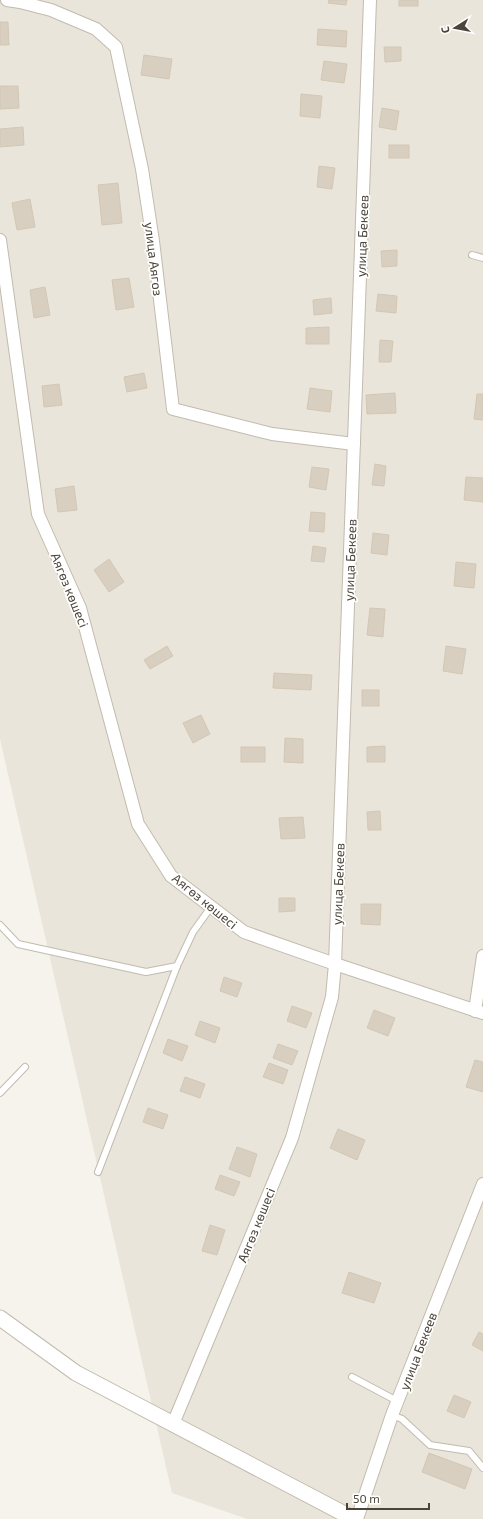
<svg xmlns="http://www.w3.org/2000/svg" width="483" height="1519" viewBox="0 0 483 1519" font-family="'Exo 2',sans-serif">
<rect width="100%" height="100%" fill="#f6f3ec"/>
<polygon fill="#eae5da" points="0,0 483,0 483,1519 247,1519 172,1493 0,739"/>
<g fill="#d8cfc1" stroke="#d3c7b4">
<polygon points="329,0 347,0 346,5 328,3"/>
<rect x="399" y="0" width="19" height="6"/>
<polygon points="0,22 8,22 9,45 0,45"/>
<polygon points="318,29 347,31 346,47 317,45"/>
<polygon points="384,47 401,47 401,61 385,62"/>
<polygon points="144,55 172,59 169,79 141,75"/>
<polygon points="324,61 347,64 344,83 321,80"/>
<polygon points="0,86 18,86 19,108 0,109"/>
<polygon points="301,94 322,96 320,118 300,116"/>
<polygon points="382,108 399,111 396,130 379,127"/>
<polygon points="23,127 24,145 0,147 0,129"/>
<rect x="389" y="145" width="20" height="13"/>
<polygon points="319,166 335,168 332,189 317,187"/>
<polygon points="118,183 122,223 102,225 98,185"/>
<polygon points="30,199 35,227 17,230 12,203"/>
<polygon points="397,250 397,266 382,267 381,251"/>
<polygon points="129,278 134,307 116,310 112,280"/>
<polygon points="45,287 50,315 34,318 30,290"/>
<polygon points="378,294 397,296 396,313 376,311"/>
<polygon points="331,298 332,313 314,315 313,300"/>
<polygon points="329,327 329,344 306,344 306,328"/>
<polygon points="380,340 393,341 391,362 379,362"/>
<polygon points="144,373 147,388 127,392 124,377"/>
<polygon points="59,384 62,405 44,407 42,386"/>
<polygon points="310,388 332,391 330,412 307,409"/>
<polygon points="395,393 396,413 367,414 366,395"/>
<polygon points="477,394 483,394 483,420 474,419"/>
<polygon points="375,464 386,466 384,486 372,485"/>
<polygon points="312,467 329,469 326,490 309,487"/>
<polygon points="466,477 483,478 483,502 464,500"/>
<polygon points="74,486 77,510 58,512 55,489"/>
<polygon points="311,512 325,513 324,532 309,531"/>
<polygon points="373,533 389,535 387,555 371,553"/>
<polygon points="313,546 326,548 324,562 311,561"/>
<polygon points="109,559 124,582 109,592 94,570"/>
<polygon points="456,562 476,564 474,588 454,586"/>
<polygon points="370,608 385,609 383,637 367,635"/>
<polygon points="167,646 173,656 150,669 144,660"/>
<polygon points="446,646 466,649 462,674 443,671"/>
<polygon points="274,673 312,675 311,690 273,688"/>
<rect x="362" y="690" width="17" height="16"/>
<polygon points="201,715 210,734 193,743 183,723"/>
<polygon points="285,738 303,739 303,763 284,762"/>
<polygon points="385,746 385,762 367,762 367,747"/>
<rect x="241" y="747" width="24" height="15"/>
<polygon points="380,811 381,830 368,830 367,812"/>
<polygon points="303,817 305,838 281,839 279,818"/>
<polygon points="279,898 295,898 295,911 279,912"/>
<polygon points="361,904 381,904 380,925 361,924"/>
<polygon points="224,977 242,983 237,997 220,991"/>
<polygon points="292,1006 312,1013 306,1028 287,1021"/>
<polygon points="374,1010 395,1018 388,1036 367,1028"/>
<polygon points="200,1021 220,1028 215,1043 195,1035"/>
<polygon points="168,1039 188,1046 182,1061 163,1053"/>
<polygon points="278,1044 298,1051 292,1065 273,1058"/>
<polygon points="475,1060 483,1062 483,1092 466,1087"/>
<polygon points="269,1063 288,1070 283,1084 263,1077"/>
<polygon points="185,1077 205,1084 200,1098 180,1091"/>
<polygon points="148,1108 168,1115 163,1129 143,1122"/>
<polygon points="338,1129 365,1140 357,1160 330,1148"/>
<polygon points="237,1147 257,1154 250,1177 229,1169"/>
<polygon points="220,1175 240,1182 234,1196 215,1189"/>
<polygon points="210,1225 225,1230 217,1255 202,1251"/>
<polygon points="349,1272 381,1283 374,1303 342,1293"/>
<polygon points="479,1332 483,1334 483,1351 472,1345"/>
<polygon points="454,1395 471,1402 464,1418 447,1411"/>
<polygon points="429,1453 472,1469 465,1489 422,1472"/>
</g>
<g fill="none" stroke-linecap="round" stroke-linejoin="round">
<defs>
<g id="service">
<polyline points="472,255 483,258"/>
<polyline points="0,925 18,944 146,972 177,966"/>
<polyline points="0,1093 25,1067"/>
<polyline points="98,1172 177,966 193,932 211,907"/>
<polyline points="352,1377 399,1402"/>
<polyline points="392,1415 402,1419 430,1445 469,1451 483,1468"/>
</g>
<g id="minor">
<polyline points="7,0 20,2 51,10 96,29 116,47 142,169 153,241 173,409 272,434 354,444"/>
<polyline points="370,0 335,964 483,1013"/>
<polyline points="0,240 38,514 80,608 138,824 171,876 244,932 335,964 332,997 292,1138 173,1424"/>
<polyline points="475,1011 483,956"/>
<polyline points="357,1519 392,1415 483,1184"/>
</g>
<polyline id="tertiary" points="0,1318 76,1373 354,1519"/>
</defs>
<use href="#service" stroke="#c2bbae" stroke-width="8"/>
<use href="#minor" stroke="#c2bbae" stroke-width="14"/>
<use href="#tertiary" stroke="#c2bbae" stroke-width="17"/>
<use href="#service" stroke="#fff" stroke-width="6"/>
<use href="#minor" stroke="#fff" stroke-width="12"/>
<use href="#tertiary" stroke="#fff" stroke-width="15"/>
</g>
<g text-anchor="middle" dominant-baseline="central" stroke-width="3.5" stroke-linejoin="round" paint-order="stroke">
<g font-size="13" fill="#4b4439" stroke="#fff">
<text transform="translate(362 236) rotate(-88)">улица Бекеев</text>
<text transform="translate(154 259) rotate(83)">улица Аягоз</text>
<text transform="translate(350 560) rotate(-88)">улица Бекеев</text>
<text transform="translate(70 590) rotate(68)">Аягөз көшесі</text>
<text transform="translate(338 884) rotate(-88)">улица Бекеев</text>
<text transform="translate(205 901) rotate(39)">Аягөз көшесі</text>
<text transform="translate(256 1225) rotate(-68)">Аягөз көшесі</text>
<text transform="translate(418 1351) rotate(-69)">улица Бекеев</text>
</g>
</g>
<g transform="translate(455 28) rotate(259)" stroke="#ffffff" stroke-width="3" paint-order="stroke">
<path d="M0-3L7 15L0 10L-7 15Z" fill="#4b4439"/>
<text y="-6" font-size="11" font-weight="bold" text-anchor="middle" fill="#4b4439">С</text>
</g>
<path d="M347 1503v6h82v-6" fill="none" stroke="#4b4439" stroke-width="2"/>
<text x="353" y="1503" font-size="12" fill="#4b4439" stroke="#ffffff" stroke-width="3" paint-order="stroke">50 m</text>
</svg>
